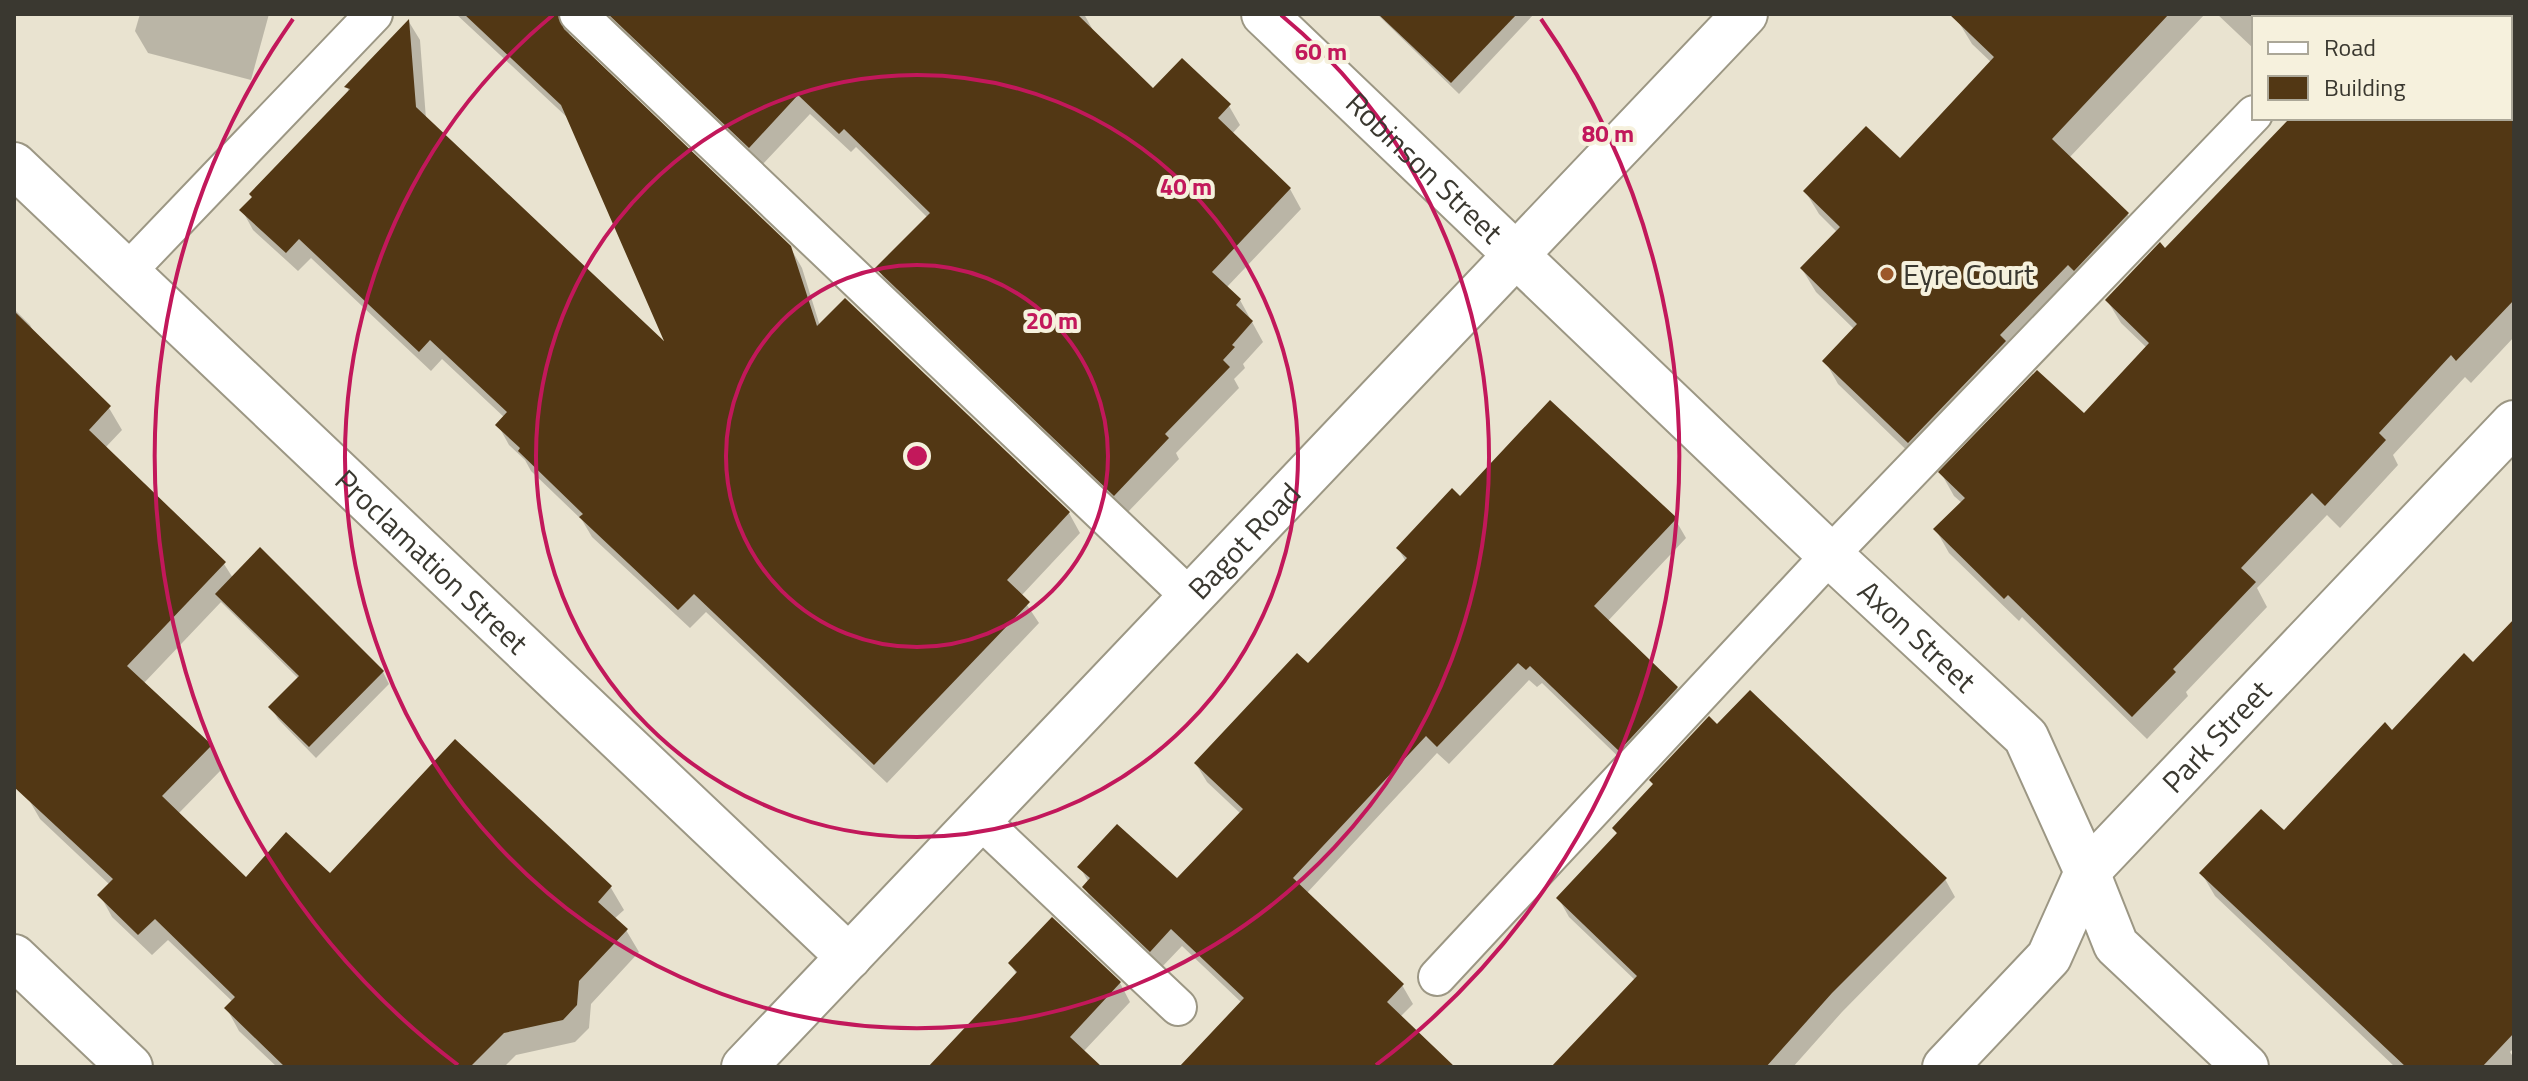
<svg xmlns="http://www.w3.org/2000/svg" width="2528" height="1081" viewBox="0 0 2528 1081" font-family="'Titillium Web',sans-serif">
<rect width="100%" height="100%" fill="#e9e3d0"/>
<g fill="#0003">
<polygon points="140,14 269,14 251,80 148,53 135,31"/>
<polygon points="456,14 583,14 573,20 568,36 790,247 802,268 820,326 1069,513 1080,533 1021,596 1039,623 887,783 706,612 690,628 592,537 582,520 531,471 525,460 509,445 498,425 505,418 442,359 431,371 311,258 298,271 253,230 242,210 349,92 347,87 409,22 420,40 426,119 670,350 570,120"/>
<polygon points="598,14 1084,14 1094,32 1153,91 1229,106 1240,125 1232,134 1290,189 1301,209 1226,288 1240,300 1263,342 1243,364 1245,368 1234,379 1239,388 1176,453 1179,459 1126,514 889,288 878,268 928,218 856,147 851,152 810,114 761,166"/>
<polygon points="1377,14 1534,14 1459,94"/>
<polygon points="1965,14 2205,14 2069,158 2128,215 2141,238 1922,465 1838,384 1825,361 1854,329 1816,292 1802,269 1837,232 1819,214 1805,191 1900,161 1992,63 1972,44 1958,21"/>
<polygon points="2217,14 2514,14 2514,337 2471,383 2465,377 2393,455 2398,465 2340,528 2327,515 2257,588 2267,607 2186,692 2188,696 2147,739 2022,617 2019,621 1949,553 1936,530 1962,503 1954,496 1941,473 2084,416 2147,348 2121,323 2107,300 2166,251 2292,118 2510,118 2510,18 2254,18 2254,49"/>
<polygon points="14,309 30,325 36,336 109,408 122,430 105,448 224,564 233,578 383,672 389,684 316,758 278,719 271,707 299,679 221,602 144,683 210,746 223,768 178,814 246,880 330,876 455,742 611,888 624,910 614,919 626,930 639,952 591,1004 589,1028 575,1042 516,1055 504,1067 277,1067 239,1031 227,1009 233,1002 168,940 152,955 112,917 100,895 110,885 40,819 28,798 14,756"/>
<polygon points="1460,499 1675,519 1686,538 1607,622 1677,688 1687,707 1630,768 1542,683 1537,687 1529,680 1449,764 1437,753 1306,894 1402,985 1413,1004 1400,1017 1452,1067 1182,1067 1242,1003 1182,946 1161,968 1095,906 1084,887 1089,883 1080,867 1177,881 1241,814 1207,782 1196,764 1308,665 1406,562 1398,548"/>
<polygon points="2514,622 2514,1048 2510,1052 2514,1058 2514,1067 2395,1067 2215,896 2202,874 2284,833 2393,732 2473,665"/>
<polygon points="1614,828 1945,879 1955,897 1842,1012 1793,1067 1554,1067 1636,981 1569,917 1559,899 1618,835"/>
<polygon points="1010,963 1120,983 1130,1002 1083,1052 1099,1067 931,1067 1017,975"/>
</g>
<g fill="#523714">
<polygon points="464,14 558,14 564,29 791,246 817,326 845,298 1070,512 1007,580 1030,602 874,765 694,594 678,610 579,517 583,514 518,451 520,448 495,425 507,412 430,340 419,352 299,239 286,253 239,210 252,197 249,194 350,89 344,87 409,19 416,107 664,341 561,105"/>
<polygon points="608,14 1077,14 1153,88 1182,58 1231,104 1218,118 1291,188 1212,272 1241,299 1236,305 1253,321 1232,345 1235,347 1223,360 1230,367 1165,434 1169,438 1114,496 875,268 930,213 844,129 839,134 798,95 749,148"/>
<polygon points="1378,14 1517,14 1451,83"/>
<polygon points="1949,14 2169,14 2052,139 2129,213 2074,271 2068,265 2000,335 2006,341 1908,443 1822,361 1857,324 1800,268 1840,227 1803,191 1866,126 1900,158 1994,57"/>
<polygon points="2290,118 2514,118 2514,300 2456,361 2451,355 2379,433 2386,440 2325,506 2312,493 2241,568 2256,582 2173,669 2176,672 2132,717 2008,595 2004,599 1933,529 1965,498 1938,472 2037,370 2084,413 2149,343 2105,300 2160,242 2165,248"/>
<polygon points="14,311 111,406 89,430 226,562 127,666 212,745 162,796 246,877 286,832 330,873 455,739 612,886 598,902 628,929 579,981 577,1005 563,1020 504,1033 470,1067 285,1067 224,1008 235,997 155,919 138,935 97,895 113,879 14,787"/>
<polygon points="1550,400 1677,518 1594,606 1678,687 1619,751 1530,666 1526,670 1518,663 1437,747 1426,736 1293,878 1404,984 1387,1002 1455,1067 1179,1067 1244,998 1171,929 1150,952 1082,887 1090,878 1077,867 1117,824 1177,878 1243,809 1194,763 1297,653 1308,663 1407,558 1396,548 1452,488 1460,496"/>
<polygon points="260,547 384,671 309,747 268,707 299,676 215,594"/>
<polygon points="2514,619 2514,1033 2482,1067 2406,1067 2199,873 2261,809 2284,830 2385,722 2392,730 2464,653 2473,662"/>
<polygon points="1750,690 1947,878 1832,993 1766,1067 1551,1067 1637,976 1556,898 1617,833 1612,828 1653,784 1649,780 1709,716 1717,724"/>
<polygon points="1052,917 1121,982 1070,1037 1102,1067 928,1067 1017,972 1008,963"/>
</g>
<g fill="none" stroke-linecap="round" stroke-linejoin="round">
<defs>
<g id="lane">
<polyline points="578,14 1190,597"/>
<polyline points="2346,18 2350,14"/>
<polyline points="127,272 374,14"/>
<polyline points="979,819 1178,1007"/>
<polyline points="1437,977 1830,555 2254,114"/>
</g>
<g id="street">
<path id="s1" d="M1264,14L1830,555L2026,737L2087,872L2116,945L2246,1067"/>
<path id="s2" d="M14,165L849,957"/>
<polyline points="14,957 130,1067"/>
<path id="s3" d="M1945,1067L2049,957L2087,872L2514,423"/>
</g>
<g id="secondary">
<path id="s4" d="M744,1067L1745,14"/>
</g>
</defs>
<use href="#lane" stroke="#9c9784" stroke-width="40"/>
<use href="#street" stroke="#9c9784" stroke-width="48"/>
<use href="#secondary" stroke="#9c9784" stroke-width="48"/>
<use href="#lane" stroke="#fff" stroke-width="36"/>
<use href="#street" stroke="#fff" stroke-width="44"/>
<use href="#secondary" stroke="#fff" stroke-width="44"/>
</g>
<g fill="none" stroke="#c2185b" stroke-width="4">
<circle cx="917" cy="456" r="191"/>
<circle cx="917" cy="456" r="381"/>
<path d="M1281 15A572 572 0 1 1 553 15"/>
<path d="M458 1065A762 762 0 0 1 293 19M1541 19A762 762 0 0 1 1376 1065"/>
</g>
<circle fill="#9c582a" stroke="#f6f1dd" stroke-width="3" cx="1887" cy="274" r="8"/>
<g text-anchor="middle" dominant-baseline="central" stroke-width="8" stroke-linejoin="round" paint-order="stroke">
<g font-size="30" fill="#3a3830" stroke="#f6f1dd">
<text stroke="none"><textPath href="#s1" startOffset="222">Robinson Street</textPath></text>
<text stroke="none"><textPath href="#s4" startOffset="726">Bagot Road</textPath></text>
<text stroke="none"><textPath href="#s2" startOffset="576">Proclamation Street</textPath></text>
<text stroke="none"><textPath href="#s1" startOffset="902">Axon Street</textPath></text>
<text stroke="none"><textPath href="#s3" startOffset="432">Park Street</textPath></text>
</g>
<g font-size="30" fill="#3a3830" stroke="#f6f1dd" text-anchor="start">
<text x="1903" y="274">Eyre Court</text>
</g>
</g>
<circle cx="917" cy="456" r="12" fill="#c2185b" stroke="#f6f1dd" stroke-width="4"/>
<g font-size="24" text-anchor="middle" font-weight="bold" fill="#c2185b" stroke="#f6f1dd" stroke-width="8" stroke-linejoin="round" paint-order="stroke">
<text x="1321" y="60">60 m</text>
<text x="1608" y="142">80 m</text>
<text x="1186" y="195">40 m</text>
<text x="1052" y="329">20 m</text>
</g>
<rect width="2528" height="1081" fill="none" stroke="#3a3830" stroke-width="32"/>
<rect x="2252" y="16" width="260" height="104" fill="#f6f1dd" stroke="#aba798" stroke-width="2"/>
<rect x="2268" y="42" width="40" height="12" fill="#ffffff" stroke="#aba798" stroke-width="2"/>
<text x="2324" y="56" font-size="24" fill="#3a3830">Road</text>
<rect x="2268" y="76" width="40" height="24" fill="#523714" stroke="#aba798" stroke-width="2"/>
<text x="2324" y="96" font-size="24" fill="#3a3830">Building</text>
</svg>
